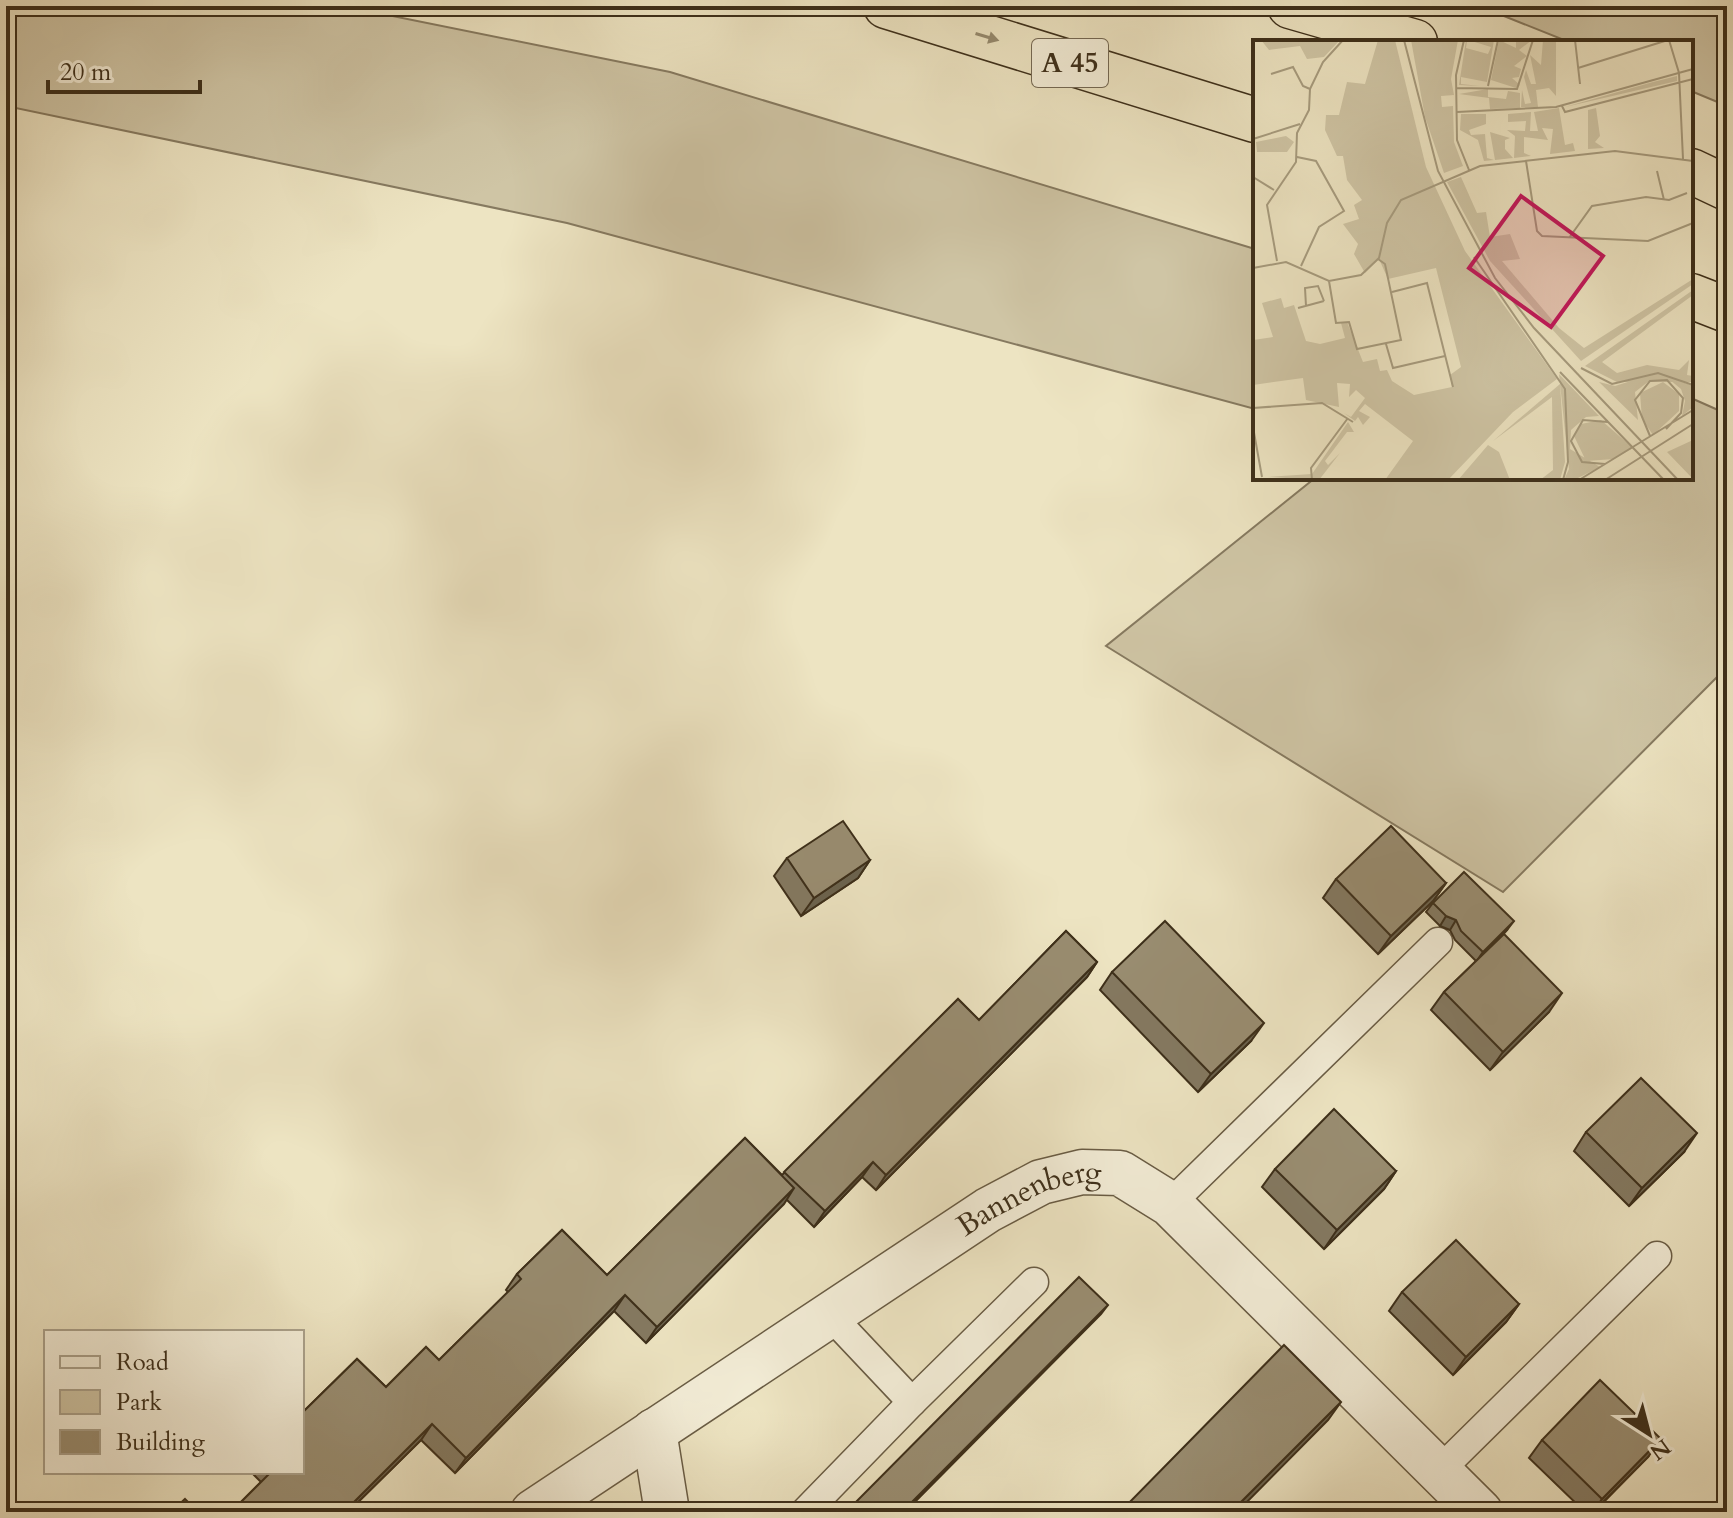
<svg xmlns="http://www.w3.org/2000/svg" width="1733" height="1518" viewBox="0 0 1733 1518" font-family="Cardo,serif">
<rect width="100%" height="100%" fill="#ede4c2"/>
<filter id="stains"><feTurbulence type="fractalNoise" baseFrequency=".0025" numOctaves="4"/><feColorMatrix values="0 0 0 0 .2 0 0 0 0 .09 0 0 0 0 .02 0 0 0 .5 -.17"/></filter>
<radialGradient id="worn" r=".72"><stop offset=".6" stop-color="#630" stop-opacity="0"/><stop offset="1" stop-color="#630" stop-opacity=".3"/></radialGradient>
<g fill="#cfc5a5" stroke="#867a60" stroke-width="2">
<polygon points="6,6 343,6 670,72 1255,249 1255,409 567,223 6,106"/>
<polygon points="1479,6 1727,6 1727,106 1691,91 1691,42 1569,42"/>
<polygon points="1691,398 1727,414 1727,667 1503,892 1106,646 1315,478 1691,478"/>
</g>
<g fill="none" stroke-linecap="round" stroke-linejoin="round">
<defs>
<g id="service">
<polyline points="1170,1204 1438,942"/>
<polyline points="829,1314 912,1402 1034,1282"/>
<polyline points="1439,1471 1657,1256"/>
<polyline points="805,1512 912,1402"/>
</g>
<g id="minor">
<polyline points="654,1431 667,1512"/>
<path id="s1" d="M533,1512L988,1210L1041,1182L1082,1172L1120,1173L1170,1204L1480,1512"/>
</g>
<g id="motorway">
<polyline points="886,6 1255,120"/>
<polyline points="1290,6 1415,42"/>
<polyline points="1691,171 1727,188"/>
<polyline points="1691,296 1727,310"/>
</g>
</defs>
<use href="#service" stroke="#695c44" stroke-width="31"/>
<use href="#minor" stroke="#695c44" stroke-width="47"/>
<use href="#motorway" stroke="#3d2f1a" stroke-width="47"/>
<use href="#service" stroke="#f3edd7" stroke-width="28"/>
<use href="#minor" stroke="#f3edd7" stroke-width="44"/>
<use href="#motorway" stroke="#ede4c2" stroke-width="44"/>
</g>
<g fill="#847961" stroke="#3d2f1a" stroke-width="2">
<polygon points="787,858 870,860 858,878 801,916 774,876"/>
<polygon points="1336,879 1446,883 1433,901 1378,954 1323,898"/>
<polygon points="1433,903 1507,930 1498,940 1549,1012 1490,1070 1431,1010 1444,992 1476,961 1455,940 1450,930 1440,926 1426,912"/>
<polygon points="1066,931 1097,962 1087,977 876,1190 862,1177 814,1227 786,1199 646,1343 614,1311 455,1473 421,1440 348,1512 231,1512 261,1482 251,1472 302,1472 302,1413 357,1359 386,1387 426,1347 439,1360 508,1292 506,1290 517,1274 562,1230 607,1275 745,1138 782,1175 958,999 979,1020"/>
<polygon points="1112,972 1251,1041 1198,1092 1100,990"/>
<polygon points="1586,1132 1684,1152 1629,1206 1574,1151"/>
<polygon points="1275,1169 1396,1171 1384,1189 1324,1249 1262,1187"/>
<polygon points="1402,1292 1519,1304 1506,1322 1453,1375 1389,1311"/>
<polygon points="1542,1440 1648,1457 1594,1512 1585,1512 1529,1458"/>
</g>
<g fill="#6b634f" stroke="#3d2f1a" stroke-width="2">
<polygon points="870,860 858,878 801,916 814,898"/>
<polygon points="1446,883 1433,901 1378,954 1391,936"/>
<polygon points="1446,916 1456,920 1450,930 1440,926"/>
<polygon points="1514,921 1507,930 1476,962 1483,952"/>
<polygon points="1097,962 1087,977 876,1190 886,1175"/>
<polygon points="1562,993 1549,1012 1490,1070 1503,1052"/>
<polygon points="1264,1023 1251,1041 1198,1092 1211,1074"/>
<polygon points="1697,1133 1684,1152 1629,1206 1642,1188"/>
<polygon points="873,1162 862,1177 814,1227 825,1211"/>
<polygon points="1396,1171 1384,1189 1324,1249 1337,1230"/>
<polygon points="794,1188 784,1204 646,1343 657,1327"/>
<polygon points="625,1295 614,1311 455,1473 466,1458"/>
<polygon points="1519,1304 1506,1322 1453,1375 1466,1357"/>
<polygon points="1108,1305 1101,1314 905,1512 902,1512"/>
<polygon points="1341,1402 1328,1420 1237,1512 1231,1512"/>
<polygon points="432,1424 421,1440 348,1512 344,1512"/>
<polygon points="1661,1439 1648,1457 1593,1512 1602,1499"/>
</g>
<g fill="#998d71" stroke="#3d2f1a" stroke-width="2">
<polygon points="843,821 870,860 814,898 787,858"/>
<polygon points="1391,826 1446,883 1391,936 1336,879"/>
<polygon points="1464,872 1514,921 1483,952 1461,931 1456,920 1446,916 1433,903"/>
<polygon points="1165,921 1264,1023 1211,1074 1112,972"/>
<polygon points="1066,931 1097,962 886,1175 873,1162 825,1211 784,1172 958,999 979,1020"/>
<polygon points="1504,934 1562,993 1503,1052 1444,992"/>
<polygon points="1641,1078 1697,1133 1642,1188 1586,1132"/>
<polygon points="1334,1109 1396,1171 1337,1230 1275,1169"/>
<polygon points="745,1138 794,1188 657,1327 625,1295 466,1458 432,1424 344,1512 231,1512 271,1472 302,1472 302,1413 357,1359 386,1387 426,1347 439,1360 521,1279 517,1274 562,1230 607,1275"/>
<polygon points="1456,1240 1519,1304 1466,1357 1402,1292"/>
<polygon points="1079,1277 1108,1305 902,1512 846,1512"/>
<polygon points="1284,1345 1341,1402 1231,1512 1120,1512"/>
<polygon points="1600,1380 1661,1439 1602,1499 1542,1440"/>
<polygon points="1726,1492 1727,1493 1727,1512 1707,1512"/>
<polygon points="185,1499 198,1512 171,1512"/>
</g>
<defs><path id="oneway-solid" d="M-6-.8H1V-3.2L6.5 0L1 3.2V.8H-6Z" transform="scale(2)"/></defs>
<use fill="#958a6e" href="#oneway-solid" transform="translate(987 37) rotate(17)"/>
<g text-anchor="middle" dominant-baseline="central" stroke-width="6" stroke-linejoin="round" paint-order="stroke">
<rect fill="#f3edd7" stroke="#746853" stroke-width="2" x="1032" y="39" width="76" height="48" rx="6"/>
<g font-size="28" font-weight="bold" fill="#3d2f1a">
<text x="1070" y="63">A 45</text>
</g>
<g font-size="30" fill="#3d2f1a" stroke="#f3edd7">
<text stroke="none"><textPath href="#s1" startOffset="590">Bannenberg</textPath></text>
</g>
</g>
<g transform="translate(1253 40)">
<rect width="440" height="440" fill="#ede4c2"/>
<path d="M8,0H87L71,17L54,19L47,6L16,10ZM125,0H142L173,127L212,211L304,339L260,372L195,440H132L160,401L112,364L106,371L117,377L110,385L105,377L102,381L91,373L98,377L112,358L103,350L96,357L97,344L84,343L86,367L53,360L50,338L0,345V300L20,297L9,263L28,258L31,268L41,265L53,301L67,304L92,298L88,283L94,282L110,322L124,319L127,331L134,330L139,341L161,355L199,347L197,335L208,327L183,228L135,239L126,219L112,233L101,214L105,204L90,184L106,179L101,165L109,160L94,140L90,116H84L72,90L73,75H86L94,42L112,44ZM158,0H205L198,39L201,55L188,56L189,67L200,66L201,102L210,126L191,133L172,77ZM213,0L214,1L213,8L235,14L238,7L215,0H241L234,42L208,37V44L227,46L206,45ZM246,0L263,8V0H279L266,10L274,16L261,26L268,29L266,37L259,38L267,45L263,48L238,40ZM290,0H303V56L296,48L283,50L285,67H268L269,50L272,64L278,63L271,37L273,30L278,44H283L277,15L288,25ZM424,36V41L312,67L400,42ZM235,49V57L253,59L255,51L267,53V68L237,69L236,58L206,54ZM306,68L312,105L320,103L322,111L297,114L300,89L289,88L295,100L271,97V113L278,116L261,118L262,96L254,90L272,91L273,81L255,82V74L278,72L277,91H285L281,72ZM343,68L347,96L342,102L351,108L335,109V70ZM208,74H233V84L216,90L218,95L232,94L234,118L241,120L231,121L225,100L207,90ZM237,92L257,98L252,100V109L260,118L242,120ZM33,96L41,102L34,112H4L3,102ZM208,137L224,173L233,172L237,197L257,194L267,219L249,221L306,288L331,308L440,239V244L328,321L237,221L194,142ZM440,250V255L349,322L364,333L394,325L426,330L436,320L434,335L440,336V342H364L332,326ZM306,334L346,376L333,377L318,390L317,409L347,427L321,440H311L316,429ZM397,335L415,337L440,346V367L429,376L432,361L428,349L417,340L400,338L382,352L385,380L346,342L362,346ZM410,342L426,354V371L400,395L389,379L387,353ZM307,344L312,422L307,440H287L300,430L299,357L240,401ZM348,380L380,408L361,419L333,421L321,396L328,384ZM95,382L101,392H94L72,421L75,425L87,413L66,440L15,437L59,434ZM440,400V439L414,412ZM235,405L246,412L257,440H205Z" fill="#cfc5a5"/>
<path fill="none" stroke="#a79c7f" stroke-width="2" d="M151,0L185,131L242,238L281,288L425,440M211,0L203,35L204,100L216,130M322,0L327,44M416,0L426,33L430,119M325,28L415,0M18,34L40,27L50,46L57,49M235,46L245,0M203,48L264,49L280,0M309,66L312,72L440,39M204,72L303,67L440,29M0,99L47,84M44,117L63,121L91,171L66,187L48,226M273,121L284,191L289,196L395,201L440,183M404,131L411,160M0,137L21,150M316,198L339,166L393,157L416,160L434,153M221,217L312,349L315,422L310,440M24,221L14,165L43,122L44,93L56,70L57,49L70,22L90,0M0,228L33,222L76,241L108,235L126,218L134,183L148,160L227,126L362,111L440,121M76,241L83,283L96,282L104,309L148,300L132,224L125,219M139,252L174,243L200,347M53,266L52,248L65,246L71,261M45,268L71,261M133,304L140,328L192,316M328,328L359,344L405,333L440,345M307,332L411,440M0,368L69,363L100,382M0,387L9,437M397,396L382,360L397,341L414,340L430,358L428,373L413,389M352,424L329,422L318,401L330,380L355,382M59,440L58,428L95,378M326,440L440,370M352,440L440,384"/>
<path fill="#c2185b" fill-opacity="0.15" stroke="#c2185b" stroke-width="4" d="M268,156L350,216L298,287L216,228Z"/>
<rect width="440" height="440" fill="none" stroke="#3d2f1a" stroke-width="4"/>
</g>
<rect width="1733" height="1518" fill="none" stroke="#ede4c2" stroke-width="32"/>
<rect x="8" y="8" width="1717" height="1502" fill="none" stroke="#3d2f1a" stroke-width="4"/>
<rect x="16" y="16" width="1701" height="1486" fill="none" stroke="#3d2f1a" stroke-width="2"/>
<rect x="44" y="1330" width="260" height="144" fill="#f3edd7" stroke="#aaa18b" stroke-width="2"/>
<rect x="60" y="1356" width="40" height="12" fill="#f3edd7" stroke="#aaa18b" stroke-width="2"/>
<text x="116" y="1370" font-size="24" fill="#3d2f1a">Road</text>
<rect x="60" y="1390" width="40" height="24" fill="#cfc5a5" stroke="#aaa18b" stroke-width="2"/>
<text x="116" y="1410" font-size="24" fill="#3d2f1a">Park</text>
<rect x="60" y="1430" width="40" height="24" fill="#998d71" stroke="#aaa18b" stroke-width="2"/>
<text x="116" y="1450" font-size="24" fill="#3d2f1a">Building</text>
<g transform="translate(1649 1434) rotate(144)" stroke="#f3edd7" stroke-width="6" paint-order="stroke">
<path d="M0-6L14 30L0 20L-14 30Z" fill="#3d2f1a"/>
<text y="-12" font-size="22" font-weight="bold" text-anchor="middle" fill="#3d2f1a">N</text>
</g>
<path d="M48 80v12h152v-12" fill="none" stroke="#3d2f1a" stroke-width="4"/>
<text x="60" y="80" font-size="24" fill="#3d2f1a" stroke="#f3edd7" stroke-width="6" paint-order="stroke">20 m</text>
<rect width="100%" height="100%" filter="url(#stains)"/>
<rect width="100%" height="100%" fill="url(#worn)"/>
</svg>
